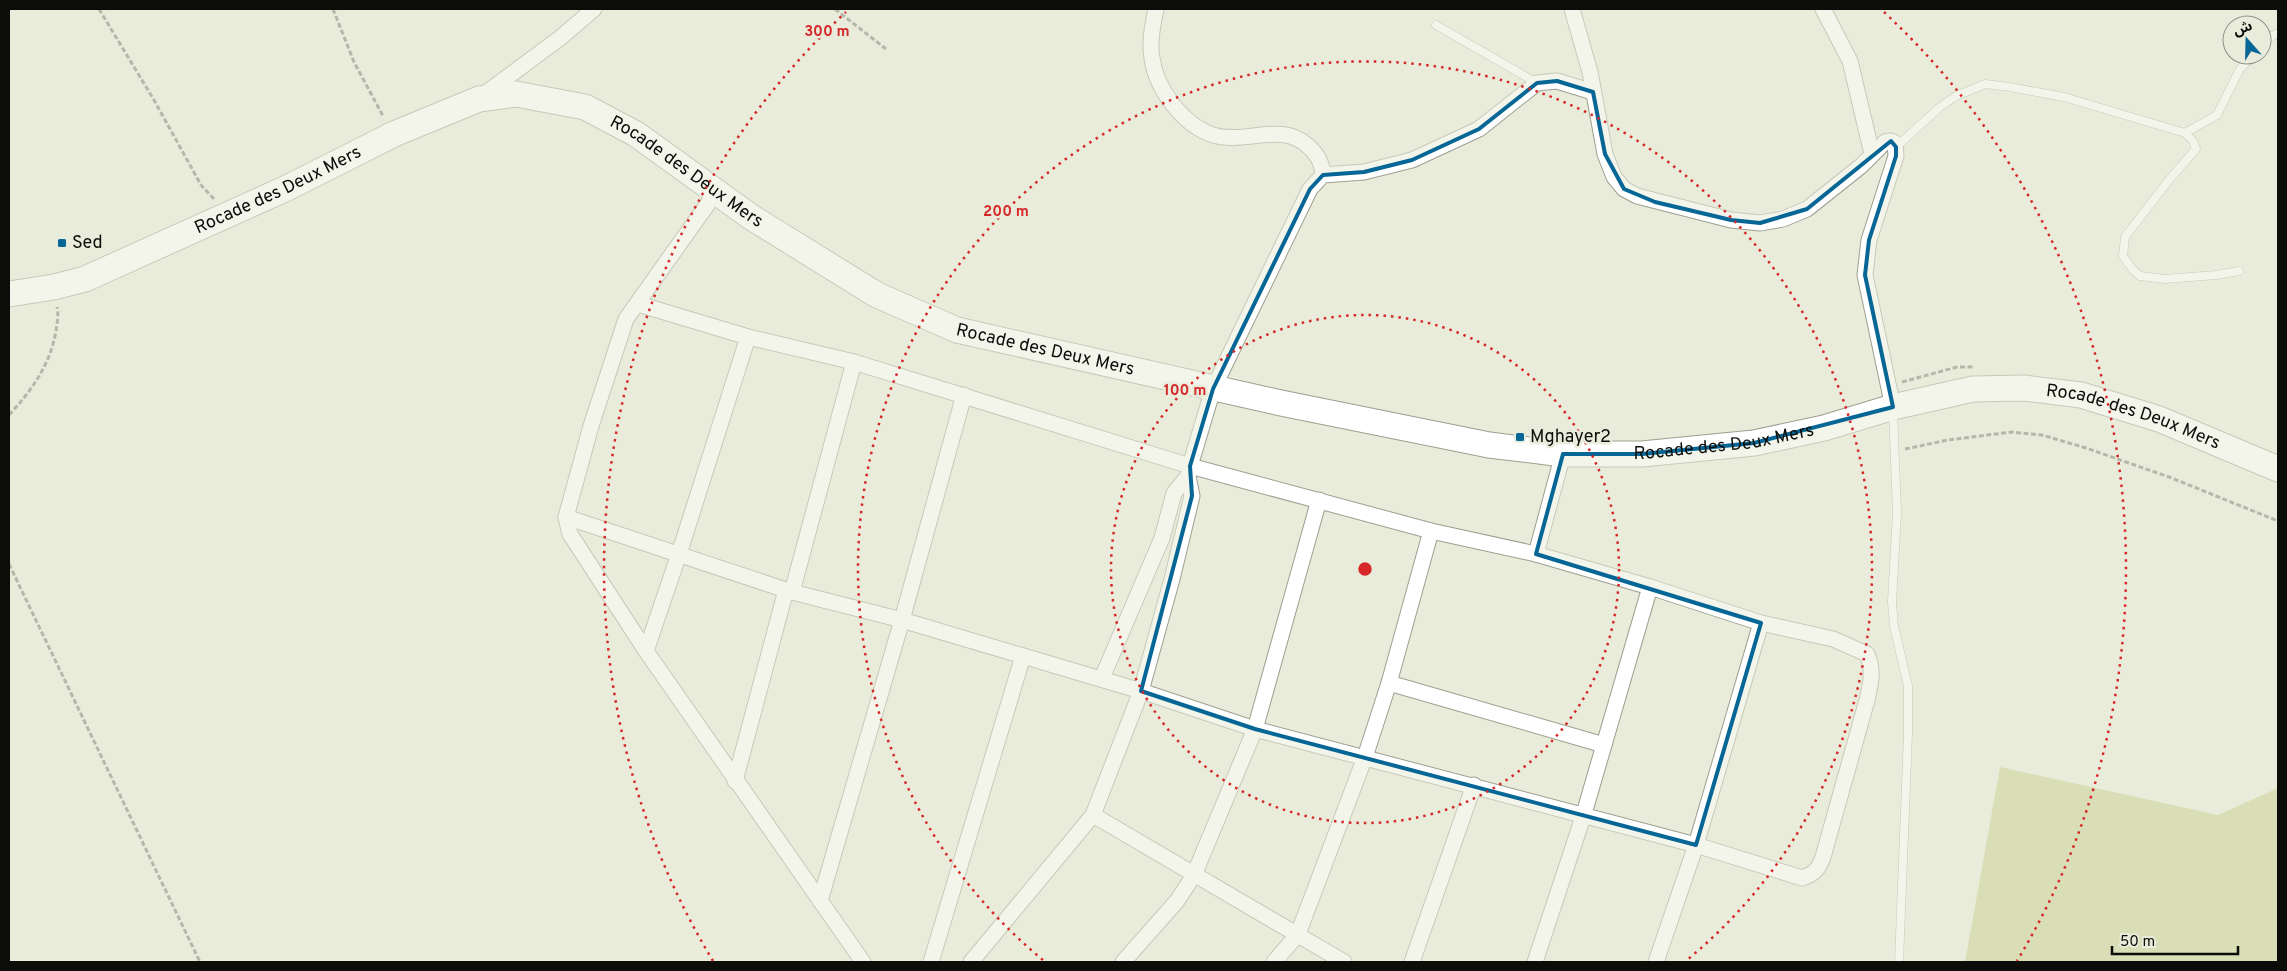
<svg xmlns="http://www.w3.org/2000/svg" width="2287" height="971" viewBox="0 0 2287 971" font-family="Overpass,'Noto Sans Arabic',sans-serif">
<rect width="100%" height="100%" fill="#eaecdb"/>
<polygon fill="#c6cc8a" points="2000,767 2218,815 2278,788 2278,962 1965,962"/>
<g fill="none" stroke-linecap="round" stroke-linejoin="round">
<defs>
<g id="service">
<polyline points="1436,25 1537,83"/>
<polyline points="2262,47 2272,36 2278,33"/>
<polyline points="2185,133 2193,141 2196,149 2169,180 2125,237 2123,256 2133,270 2140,276 2165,279 2216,275 2239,271"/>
<polyline points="1896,147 1940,107 1956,96 1985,84 2010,87 2064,97 2185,133 2217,115 2240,69 2254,55"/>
<polyline points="1893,411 1897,512 1892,602 1894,626 1908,686 1908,734 1899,962"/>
</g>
<g id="minor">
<path d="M1156,9C1153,24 1149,42 1152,58C1156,89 1183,125 1213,135C1245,145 1281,121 1308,146C1318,155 1322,163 1323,175"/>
<polyline points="1572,9 1590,72 1605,154 1614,177 1624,189 1637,196 1731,220 1760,223 1783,219 1807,209 1861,166 1885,142 1891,141 1895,143 1896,156 1869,240 1865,275 1893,407"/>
<polyline points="1823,9 1850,61 1872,154"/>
<polyline points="482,96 560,38 594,9"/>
<polyline points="717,191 626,319 591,426 566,517 570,534 646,651 863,962"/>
<path d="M638,304L748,337L854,362L1190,466L1431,531L1536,554L1650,587L1761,623L1833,639L1867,654C1874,670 1871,683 1867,700L1823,857C1819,868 1815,874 1802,878L1696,845L1255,729L1141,691L1023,656L931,962"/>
<polyline points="566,517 792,592 902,620 1023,656"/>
<polyline points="1536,554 1563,454"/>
<polyline points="792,592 854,362"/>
<polyline points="646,651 679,554 748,337"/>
<polyline points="1102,678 1162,538 1174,493 1188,476"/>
<polyline points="1389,683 1604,745"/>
<polyline points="735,781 786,590"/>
<polyline points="1093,815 1344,962"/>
<polyline points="820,901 902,620 964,395"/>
<polyline points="971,962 1093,815 1141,691 1172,579 1192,496 1188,476 1190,466 1213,389 1310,189 1323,175 1364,172 1412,160 1479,129 1537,83 1557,81 1593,92"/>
<polyline points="1123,962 1177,901 1194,875 1255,729 1319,500"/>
<polyline points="1274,962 1298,934 1365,757 1389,683 1431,531"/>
<polyline points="1412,962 1474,785"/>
<polyline points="1535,962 1583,817 1650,587"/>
<polyline points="1656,962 1696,845 1761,623"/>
</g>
<g id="trunk">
<path id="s1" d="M9,294L54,287L85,279L287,188L394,134L479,99L516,94L585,107L636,134L751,217L822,261L877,295L957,330L1281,403L1489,445L1563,454H1642L1754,443L1824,428L1893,407L1973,389L2024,388L2081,395L2159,419L2278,469"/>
</g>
</defs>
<use href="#service" stroke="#9d9f8f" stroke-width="9"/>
<use href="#minor" stroke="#9d9f8f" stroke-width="17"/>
<use href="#trunk" stroke="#9d9f8f" stroke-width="27"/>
<g stroke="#77786d" stroke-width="3" stroke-dasharray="5 2.5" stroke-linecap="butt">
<polyline points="99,9 154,100 201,185 214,199"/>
<polyline points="333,9 354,62 383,116"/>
<polyline points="835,9 886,49"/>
<polyline points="1902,382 1957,367 1974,367"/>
<path d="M9,415C32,390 50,365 56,331C57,323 59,315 57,307"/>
<polyline points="1905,449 1948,440 2012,432 2042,435 2086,448 2169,477 2278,521"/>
<polyline points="9,564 200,962"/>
</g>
<use href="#service" stroke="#fff" stroke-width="8"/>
<use href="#minor" stroke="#fff" stroke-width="15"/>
<use href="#trunk" stroke="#fff" stroke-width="25"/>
</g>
<path d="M0 0H2287V971H0ZM1557,81L1593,92L1605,154L1624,189L1655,202L1731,220L1760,223L1807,209L1891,141L1896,147V156L1869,240L1865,275L1893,407L1754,443L1642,454H1563L1536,554L1761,623L1696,845L1255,729L1141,691L1192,496L1190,466L1213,389L1310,189L1323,175L1364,172L1412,160L1479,129L1537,83Z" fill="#eaecdb" fill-opacity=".55" fill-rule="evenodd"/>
<path fill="none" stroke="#066696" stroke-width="4" stroke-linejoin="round" d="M1557,81L1593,92L1605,154L1624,189L1655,202L1731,220L1760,223L1807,209L1891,141L1896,147V156L1869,240L1865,275L1893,407L1754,443L1642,454H1563L1536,554L1761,623L1696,845L1255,729L1141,691L1192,496L1190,466L1213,389L1310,189L1323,175L1364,172L1412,160L1479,129L1537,83Z"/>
<g fill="none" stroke="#d62828" stroke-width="2.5" stroke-dasharray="2.5 5">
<circle cx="1365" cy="569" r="254"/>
<path d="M1043 960A507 507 0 1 1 1687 960"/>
<path d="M713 961A761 761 0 0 1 846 12M1884 12A761 761 0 0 1 2017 961"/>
</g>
<g fill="#066696" stroke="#eaecdb" stroke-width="2">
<rect x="57" y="238" width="10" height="10" rx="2.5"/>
<rect x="1515" y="432" width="10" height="10" rx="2.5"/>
</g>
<g text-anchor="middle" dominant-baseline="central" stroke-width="5" stroke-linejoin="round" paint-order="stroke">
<g font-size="18" fill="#0c0d08" stroke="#eaecdb">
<text stroke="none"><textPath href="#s1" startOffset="739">Rocade des Deux Mers</textPath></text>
<text stroke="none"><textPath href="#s1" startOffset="290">Rocade des Deux Mers</textPath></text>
<text stroke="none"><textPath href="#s1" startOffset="1144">Rocade des Deux Mers</textPath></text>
<text stroke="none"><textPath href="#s1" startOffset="2254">Rocade des Deux Mers</textPath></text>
<text stroke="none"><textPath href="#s1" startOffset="1834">Rocade des Deux Mers</textPath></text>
</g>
<g font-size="18" fill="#0c0d08" stroke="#eaecdb" text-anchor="start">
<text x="72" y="243">Sed</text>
<text x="1530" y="437">Mghayer2</text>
</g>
</g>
<circle cx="1365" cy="569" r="8" fill="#d62828" stroke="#eaecdb" stroke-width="2.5"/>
<g font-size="15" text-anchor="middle" font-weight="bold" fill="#d62828" stroke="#eaecdb" stroke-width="5" stroke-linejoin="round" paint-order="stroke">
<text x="827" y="36">300 m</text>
<text x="1006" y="216">200 m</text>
<text x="1185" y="395">100 m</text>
</g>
<rect width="2287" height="971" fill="none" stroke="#0c0d08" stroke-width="20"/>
<g transform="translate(2247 40) rotate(340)"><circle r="24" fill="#eaecdb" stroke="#919387"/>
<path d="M0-4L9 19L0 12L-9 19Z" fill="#066696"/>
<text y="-8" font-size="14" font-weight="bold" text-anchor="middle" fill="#0c0d08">ش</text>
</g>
<path d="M2112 946v8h126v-8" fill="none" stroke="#0c0d08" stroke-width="2.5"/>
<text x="2120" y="946" font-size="15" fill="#0c0d08" stroke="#eaecdb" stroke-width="4" paint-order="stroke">50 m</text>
</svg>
